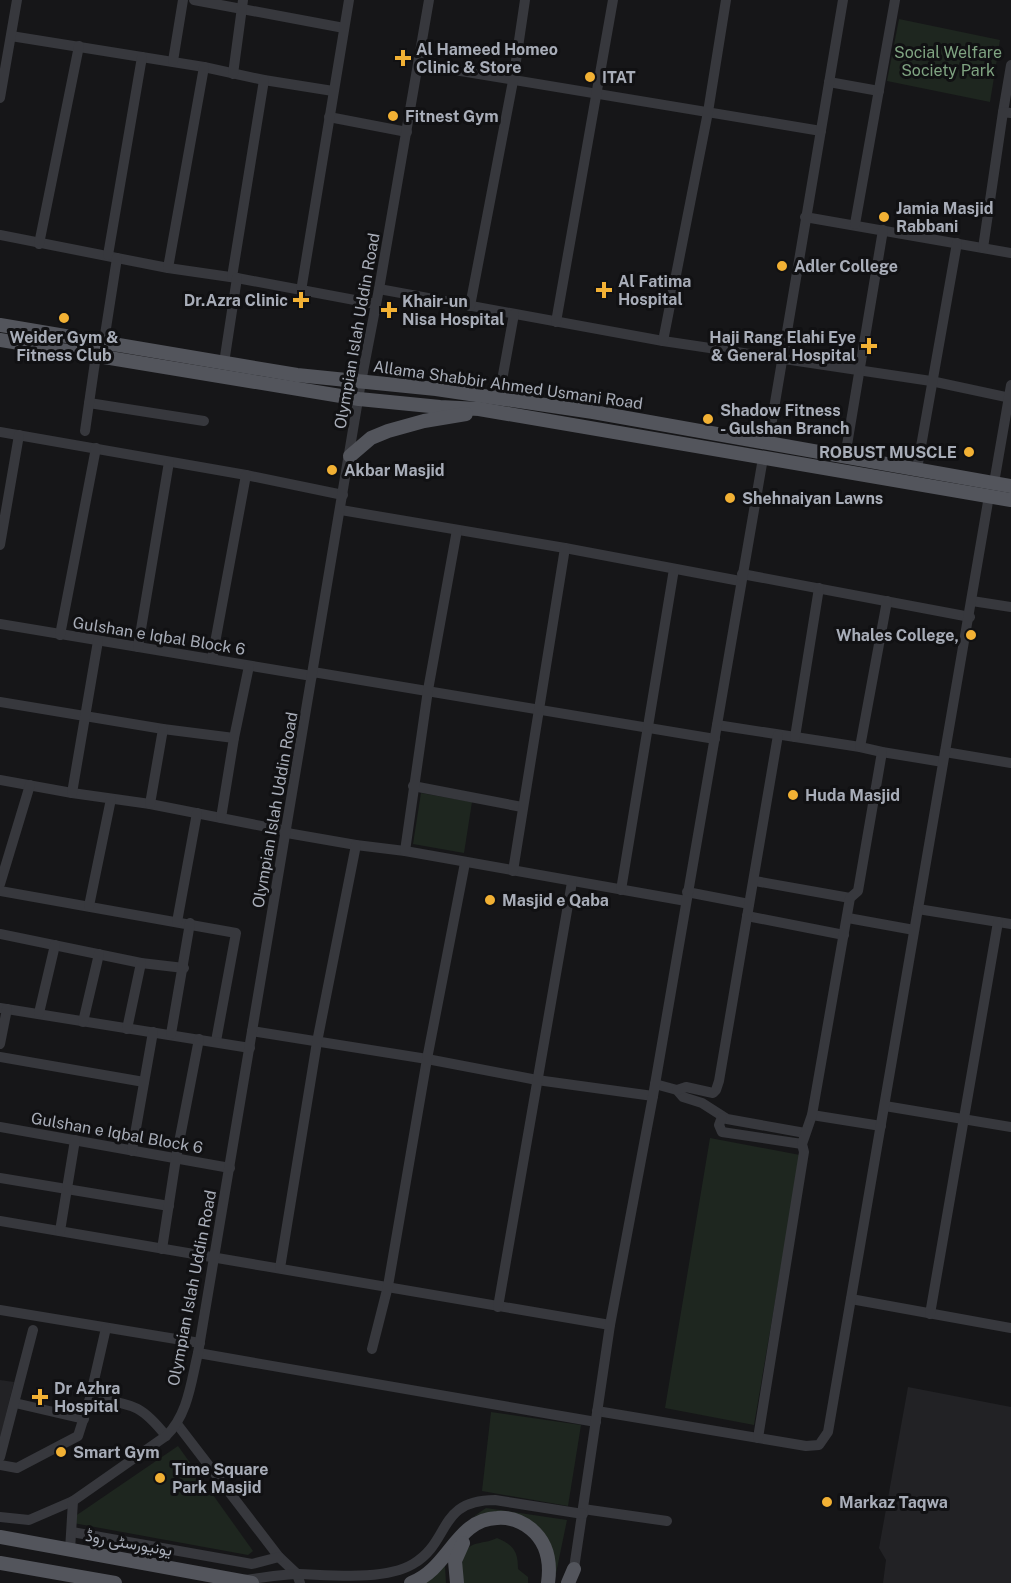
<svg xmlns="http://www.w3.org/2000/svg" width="1011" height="1583" viewBox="0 0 1011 1583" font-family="'Public Sans',Vazirmatn,sans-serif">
<rect width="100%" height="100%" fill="#161618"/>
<g fill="#222225">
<polygon points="0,1380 14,1382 0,1439"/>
<polygon points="908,1387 1011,1407 1011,1583 883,1583 886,1560 879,1548"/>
</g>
<g fill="#1e261f">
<polygon points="899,19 1000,40 990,102 887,81"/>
<polygon points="421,793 472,802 464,853 413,844"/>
<polygon points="710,1138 800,1155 754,1425 665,1408"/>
<polygon points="491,1412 581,1425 568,1506 482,1491"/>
<polygon points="178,1446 253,1551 248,1555 73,1523 74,1517"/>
<polygon points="486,1508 567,1520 554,1583 552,1556 508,1513 484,1513 473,1517"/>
<path d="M497,1538C514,1545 518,1552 518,1569L528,1577V1583H462C459,1577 461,1570 462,1564C464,1538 482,1546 497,1538Z"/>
<polygon points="447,1553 445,1566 446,1583 420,1583"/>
</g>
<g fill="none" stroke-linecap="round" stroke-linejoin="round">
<g stroke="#37383d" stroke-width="10">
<polyline points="194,0 344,28"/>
<polyline points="11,36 204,67 264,80 333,91"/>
<polyline points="173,61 183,0"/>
<polyline points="418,64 821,131"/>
<polyline points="233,74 243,0"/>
<polyline points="829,82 879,91"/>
<polyline points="0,98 17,0"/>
<polyline points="1003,112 1011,65"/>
<polyline points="329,117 407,132"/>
<polyline points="805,217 1011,253"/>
<polyline points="855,224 895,0"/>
<polyline points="0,235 168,268 237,278 376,304"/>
<polyline points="39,244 79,46"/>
<polyline points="983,248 1003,112 1011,113"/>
<polyline points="108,255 142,57"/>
<polyline points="168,268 204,67"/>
<polyline points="232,277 264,80"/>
<polyline points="379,289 663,341 931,381 1011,398"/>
<polyline points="301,291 349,0"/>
<polyline points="470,306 513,81 525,0"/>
<polyline points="556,322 613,0"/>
<polyline points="104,341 117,258"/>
<polyline points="663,341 708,112 726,0"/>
<polyline points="224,363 237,278"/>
<polyline points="499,397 514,314"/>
<polyline points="89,403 204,421"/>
<polyline points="85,431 96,355"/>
<polyline points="0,432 246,475 343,495"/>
<polyline points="768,444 843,0"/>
<polyline points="845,457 883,230"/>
<polyline points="917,469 957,243"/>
<polyline points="994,483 1011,385"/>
<polyline points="341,510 565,548 740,581"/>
<polyline points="0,545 19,435"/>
<polyline points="742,574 970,617"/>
<polyline points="972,601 1011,607"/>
<polyline points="0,624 312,676"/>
<polyline points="60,635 96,448"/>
<polyline points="138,647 169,462"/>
<polyline points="212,659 246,475"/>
<polyline points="313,672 715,739"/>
<polyline points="0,702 163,729 234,738"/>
<polyline points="717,725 860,747 882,752 943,762"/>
<polyline points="795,737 819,588"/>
<polyline points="860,747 887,601"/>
<polyline points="945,752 1011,763"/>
<polyline points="0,780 72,793 150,804 287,831"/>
<polyline points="413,786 522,807"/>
<polyline points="72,793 98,641"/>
<polyline points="150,804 163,729"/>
<polyline points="221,818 234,738 249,666"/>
<polyline points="287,833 356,845 405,851 686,901"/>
<polyline points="405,851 428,690 457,530"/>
<polyline points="513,871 565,548"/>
<polyline points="755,881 850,898"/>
<polyline points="0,884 30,785"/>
<polyline points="621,890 674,569"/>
<polyline points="0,891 236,933 216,1041"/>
<polyline points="687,892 749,904"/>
<polyline points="89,906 111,799"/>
<polyline points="918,909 1011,924"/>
<polyline points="747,916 844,935"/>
<polyline points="848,918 914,930"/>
<polyline points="177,922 197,813"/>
<polyline points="0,934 141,963 184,968"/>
<polyline points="0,1008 250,1048"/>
<polyline points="39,1013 55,945"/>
<polyline points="83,1022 99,954"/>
<polyline points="127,1029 141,963"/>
<polyline points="252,1031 427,1059 537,1080 653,1096"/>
<polyline points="171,1034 190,923"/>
<polyline points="0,1044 7,1009"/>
<polyline points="0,1057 144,1082"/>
<polyline points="655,1084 677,1090 683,1097 702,1103 727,1119 805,1133"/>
<polyline points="677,1090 686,1087 713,1093 716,1090 719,1081 778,735"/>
<polyline points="885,1106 1011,1127"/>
<polyline points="812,1115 881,1126"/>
<polyline points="722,1117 719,1125 722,1132 802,1144"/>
<polyline points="0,1127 230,1168"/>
<polyline points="132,1151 153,1032"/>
<polyline points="0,1178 169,1206"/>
<polyline points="0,1221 610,1325"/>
<polyline points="60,1231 75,1140"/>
<polyline points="162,1249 176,1158 199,1039"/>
<polyline points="280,1268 317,1042 356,845"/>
<polyline points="851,1299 1011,1328"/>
<polyline points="498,1307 572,882"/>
<polyline points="0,1310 200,1343"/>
<polyline points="930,1314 998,922"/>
<polyline points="372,1349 388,1286 427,1059 465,863"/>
<polyline points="198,1353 596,1422"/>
<path d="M90,1398C131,1405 139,1402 166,1436"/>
<polyline points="15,1403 84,1419"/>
<polyline points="597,1411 806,1446 819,1445 828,1432 989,496"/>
<polyline points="177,1424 279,1557 297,1574 300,1583"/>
<polyline points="758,1438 804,1152 802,1144 812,1115 850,898 858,891 882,752"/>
<polyline points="0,1457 33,1330"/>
<polyline points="0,1465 17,1468 78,1436 90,1398 106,1328"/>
<polyline points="583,1509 667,1521"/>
<path d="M0,1517L29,1520L73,1501L166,1436C188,1415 191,1382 198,1353L361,382L379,289L429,0"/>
<polyline points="72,1532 252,1564 279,1557"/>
<polyline points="70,1550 73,1501"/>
<polyline points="573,1575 610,1325 653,1096 763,458"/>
<path d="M244,1580C262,1578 281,1574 299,1574C331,1575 384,1581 413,1564C451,1542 437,1500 495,1500L583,1514"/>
</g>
<g stroke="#53555c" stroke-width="14">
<polyline points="0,325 297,375 436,389 593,412 1011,486"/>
<polyline points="0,340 359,399 440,407 479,409 1011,500"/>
<polyline points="350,456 371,438 388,431 424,421 466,414"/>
<polyline points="0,1537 252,1583"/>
<polyline points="0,1563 115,1583"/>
<path d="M411,1583C449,1569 456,1519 497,1518C510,1517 520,1520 531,1529C548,1543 551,1562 548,1583"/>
<polyline points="457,1583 455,1561 463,1543"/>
<polyline points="568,1583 574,1569"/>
</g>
</g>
<g fill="#f2b134" stroke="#111113" stroke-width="2">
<path d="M400 49h6v6h6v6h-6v6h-6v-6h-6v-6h6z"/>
<circle cx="590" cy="77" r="6"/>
<circle cx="393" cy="116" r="6"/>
<circle cx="884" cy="217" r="6"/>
<circle cx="782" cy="266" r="6"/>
<path d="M601 281h6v6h6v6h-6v6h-6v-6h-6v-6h6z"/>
<path d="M298 291h6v6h6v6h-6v6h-6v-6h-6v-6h6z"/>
<path d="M386 301h6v6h6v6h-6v6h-6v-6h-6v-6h6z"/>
<circle cx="64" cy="318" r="6"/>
<path d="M866 337h6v6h6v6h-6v6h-6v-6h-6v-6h6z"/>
<circle cx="708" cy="419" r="6"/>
<circle cx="969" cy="452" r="6"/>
<circle cx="332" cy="470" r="6"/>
<circle cx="730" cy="498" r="6"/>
<circle cx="971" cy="635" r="6"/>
<circle cx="793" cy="795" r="6"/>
<circle cx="490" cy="900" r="6"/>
<path d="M37 1388h6v6h6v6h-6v6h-6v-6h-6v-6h6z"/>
<circle cx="61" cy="1452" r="6"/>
<circle cx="160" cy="1478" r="6"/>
<circle cx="827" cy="1502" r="6"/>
</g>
<g text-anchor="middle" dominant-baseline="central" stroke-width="6" stroke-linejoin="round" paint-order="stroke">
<g font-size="16" font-weight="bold" fill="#a8adb8" stroke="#111113" text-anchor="start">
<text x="416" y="49">Al Hameed Homeo<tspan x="416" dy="18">Clinic &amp; Store</tspan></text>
<text x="602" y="77">ITAT</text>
<text x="405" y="116">Fitnest Gym</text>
<text x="896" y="208">Jamia Masjid<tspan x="896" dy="18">Rabbani</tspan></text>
<text x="794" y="266">Adler College</text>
<text x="618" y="281">Al Fatima<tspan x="618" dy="18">Hospital</tspan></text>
<text x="288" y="300" text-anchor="end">Dr.Azra Clinic</text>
<text x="402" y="301">Khair-un<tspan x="402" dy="18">Nisa Hospital</tspan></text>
<text x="64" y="337" text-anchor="middle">Weider Gym &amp;<tspan x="64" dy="18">Fitness Club</tspan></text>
<text x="856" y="337" text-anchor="end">Haji Rang Elahi Eye<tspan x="856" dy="18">&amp; General Hospital</tspan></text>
<text x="720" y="410">Shadow Fitness<tspan x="720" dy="18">- Gulshan Branch</tspan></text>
<text x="957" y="452" text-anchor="end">ROBUST MUSCLE</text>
<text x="344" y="470">Akbar Masjid</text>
<text x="742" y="498">Shehnaiyan Lawns</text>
<text x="959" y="635" text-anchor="end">Whales College,</text>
<text x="805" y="795">Huda Masjid</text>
<text x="502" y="900">Masjid e Qaba</text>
<text x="54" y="1388">Dr Azhra<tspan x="54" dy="18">Hospital</tspan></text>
<text x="73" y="1452">Smart Gym</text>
<text x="172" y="1469">Time Square<tspan x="172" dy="18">Park Masjid</tspan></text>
<text x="839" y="1502">Markaz Taqwa</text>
</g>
<g font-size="16" fill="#7fa381" stroke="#111113">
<text x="948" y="52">Social Welfare<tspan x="948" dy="18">Society Park</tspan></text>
</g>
<g font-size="16" fill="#a8adb8" stroke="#111113">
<text transform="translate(357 331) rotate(-80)">Olympian Islah Uddin Road</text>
<text transform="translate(508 385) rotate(8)">Allama Shabbir Ahmed Usmani Road</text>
<text transform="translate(159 636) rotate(9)">Gulshan e Iqbal Block 6</text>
<text transform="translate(275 810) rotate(-80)">Olympian Islah Uddin Road</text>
<text transform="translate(117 1133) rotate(10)">Gulshan e Iqbal Block 6</text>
<text transform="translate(192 1288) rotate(-79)">Olympian Islah Uddin Road</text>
<text transform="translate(129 1543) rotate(10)">یونیورسٹی روڈ</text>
</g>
</g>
</svg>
